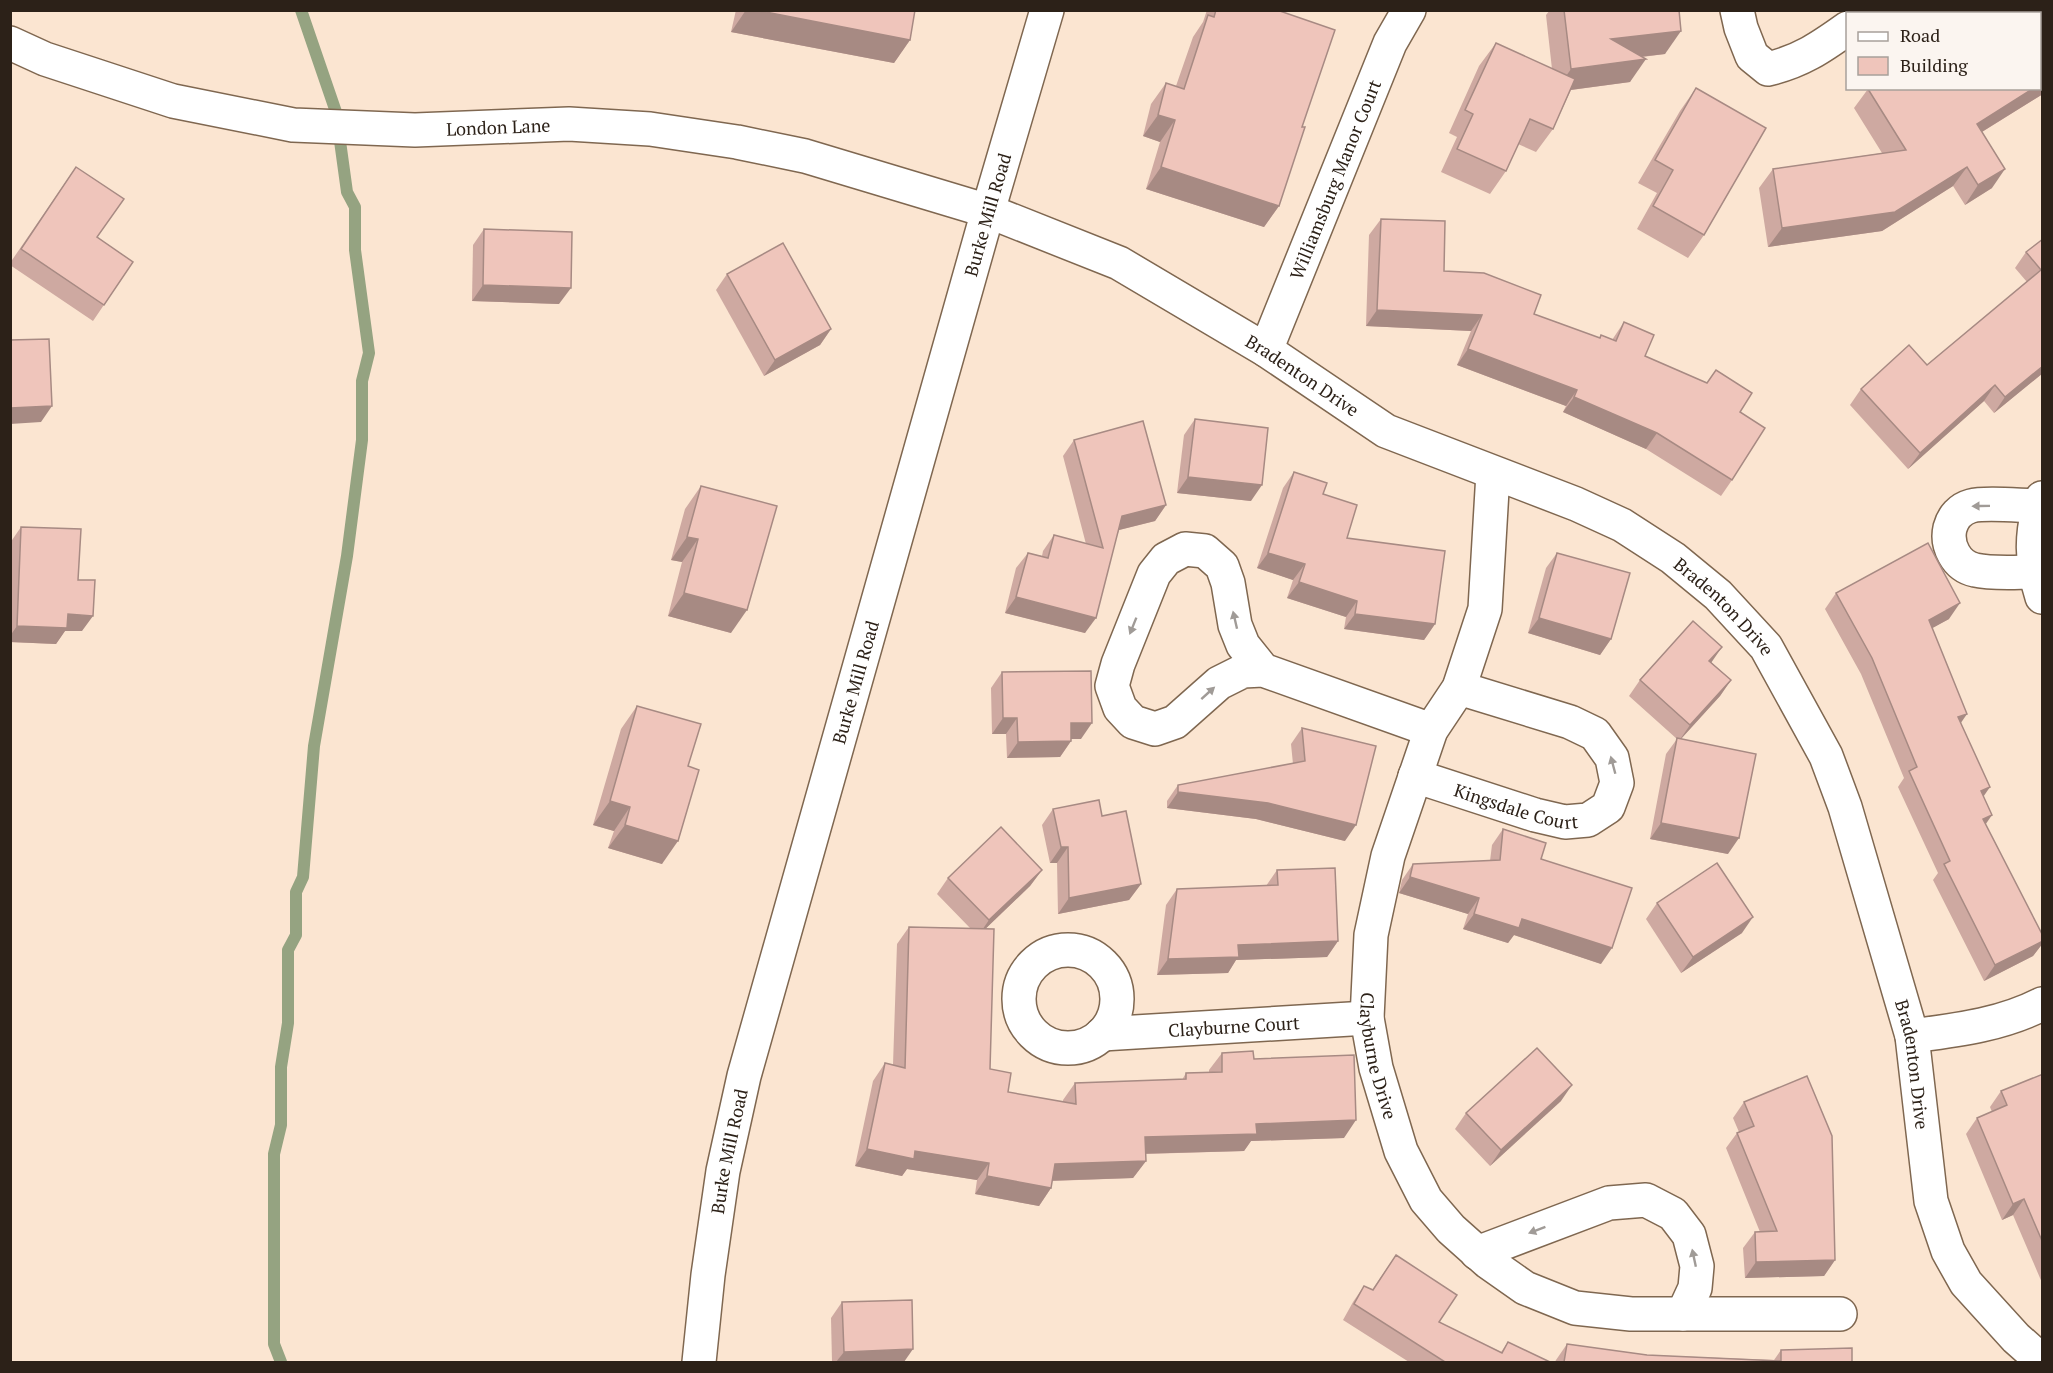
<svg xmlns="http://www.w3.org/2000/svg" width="2053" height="1373" viewBox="0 0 2053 1373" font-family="'PT Serif',serif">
<rect width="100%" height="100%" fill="#fbe5d1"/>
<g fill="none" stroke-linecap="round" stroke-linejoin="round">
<polyline stroke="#95a381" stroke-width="12" points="281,1362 274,1344 274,1154 281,1125 281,1067 288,1023 288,950 296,935 296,892 303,877 314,746 347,556 362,440 362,381 369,353 355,250 355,207 347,192 336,112 301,10"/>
<defs>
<g id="street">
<path d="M1737,10L1741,28L1752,56L1768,69C1801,61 1820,48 1848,28"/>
<polyline points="1870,14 1875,10"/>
<path id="s1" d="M988,211L1119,263L1266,350L1386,431L1576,504L1622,525L1673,558L1718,595L1766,647L1826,756L1845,807L1912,1036L1931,1201L1948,1251L1966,1283L2016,1338L2042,1361"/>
<path id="s2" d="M1266,350L1390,43L1409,10"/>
<path id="s3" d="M1493,473L1485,609L1459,688L1431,730L1388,856L1371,935L1367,1018L1376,1068L1401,1151L1426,1200L1451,1229L1488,1262L1525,1288L1575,1308L1631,1314H1840"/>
<path d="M2042,498C2030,533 2031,562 2042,597"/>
<path d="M2034,572C2017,572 1992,574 1975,570C1956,566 1946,545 1950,528C1953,517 1960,509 1971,506C1986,502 2023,506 2040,506"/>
<polyline points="1263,670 1243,645 1235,625 1228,583 1222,566 1205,551 1185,549 1166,559 1154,574 1118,664 1112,686 1120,708 1133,722 1155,729 1175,722 1219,683 1243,671 1263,670 1431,730"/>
<path id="s4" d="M1415,776L1535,815L1565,822L1588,820L1608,807L1617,783L1612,758L1595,734L1570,722L1459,688"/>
<circle cx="1068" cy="999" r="49"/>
<path id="s5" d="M1102,1034L1367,1018"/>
<path d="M1912,1036C1957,1030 2001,1025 2042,1004"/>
<polyline points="1477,1253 1609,1203 1646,1200 1673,1214 1689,1235 1697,1266 1695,1288 1683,1314"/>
</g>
<g id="secondary">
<path id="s6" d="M10,43L45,59L173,101L293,125L415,130L569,124L650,129L737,142L805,156L988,211"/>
<path id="s7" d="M699,1362L708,1275L723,1171L744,1076L988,211L1047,10"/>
</g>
</defs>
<use href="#street" stroke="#7f6750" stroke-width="36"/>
<use href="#secondary" stroke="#7f6750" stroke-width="36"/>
<use href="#street" stroke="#fff" stroke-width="33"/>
<use href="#secondary" stroke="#fff" stroke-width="33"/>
</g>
<g fill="#cea9a1">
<polygon points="736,10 915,10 910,40 894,63 731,32"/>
<polygon points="1207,10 1277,10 1302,127 1279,206 1264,227 1146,189 1160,142 1143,136 1151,104 1166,83 1176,86 1193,37 1203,22"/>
<polygon points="1550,10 1679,10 1665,54 1642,57 1630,82 1571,90 1553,129 1536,152 1518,144 1506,171 1490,194 1441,172 1457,137 1449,133 1479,66 1496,43 1552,69 1546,15"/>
<polygon points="2043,10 2043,94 1982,132 1992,188 1965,205 1953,186 1882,231 1768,247 1759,188 1773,169 1882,153 1854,108 1868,89 2040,88"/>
<polygon points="1696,88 1704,235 1688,258 1637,229 1657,193 1638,183 1680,111"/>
<polygon points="76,167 97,237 133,262 93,321 10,265 10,263"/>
<polygon points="1381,219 1444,271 1534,314 1599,338 1601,335 1612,340 1624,322 1645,356 1707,383 1716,370 1740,412 1732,480 1721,496 1646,449 1563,412 1566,406 1457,365 1471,331 1366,326 1369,235"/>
<polygon points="484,229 559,304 472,301 473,245"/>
<polygon points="2043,239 2043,373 1994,413 1984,401 1908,469 1850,405 1861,389 1927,365 2027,282 2015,268 2026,252"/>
<polygon points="727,274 831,329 820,345 764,376 716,290"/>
<polygon points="1195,419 1251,501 1177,493 1184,435"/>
<polygon points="1074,440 1166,505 1155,521 1119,530 1085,633 1005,613 1016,568 1028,553 1042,556 1043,551 1054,535 1086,544 1063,456"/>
<polygon points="1294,472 1323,494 1347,538 1435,624 1424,640 1344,629 1346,617 1287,598 1293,580 1257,568 1283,488"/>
<polygon points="701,486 731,633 668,616 682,562 671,560 685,509"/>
<polygon points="21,527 78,580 82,631 65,631 56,644 10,642 10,543"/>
<polygon points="1557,553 1611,639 1600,655 1528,633 1546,568"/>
<polygon points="1836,593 1949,619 1932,628 1983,797 1985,824 2043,936 2043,943 2033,956 1984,981 1933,880 1938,873 1898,787 1904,778 1861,674 1825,609"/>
<polygon points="1711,662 1731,680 1720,696 1681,739 1728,854 1650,839 1666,754 1677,739 1629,696 1640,680"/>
<polygon points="1002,672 1081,739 1071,739 1071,741 1060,757 1007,758 1006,734 992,734 991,688"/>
<polygon points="637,706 688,766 662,864 608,848 614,831 593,825 621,729"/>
<polygon points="1302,728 1345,841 1256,819 1167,808 1167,801 1178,785 1293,764 1291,744"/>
<polygon points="1053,809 1102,816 1141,884 1129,900 1058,914 1057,863 1050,863 1042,825"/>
<polygon points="1503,829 1541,859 1601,964 1514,935 1508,943 1463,929 1468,914 1399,893 1402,880 1413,864 1490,861 1492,845"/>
<polygon points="1042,870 1030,886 985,929 990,1069 1008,1092 1063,1102 1063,1100 1075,1083 1182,1080 1186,1073 1209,1072 1209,1070 1222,1053 1254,1059 1344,1138 1251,1141 1244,1151 1145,1154 1146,1161 1133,1178 1052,1181 1051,1188 1039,1206 975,1194 977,1180 907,1169 902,1176 855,1166 873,1081 885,1063 893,1065 897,944 909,927 970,928 937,894 948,878"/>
<polygon points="1277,870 1338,941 1327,957 1236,960 1228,973 1157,975 1166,905 1177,889 1266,886"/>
<polygon points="1657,903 1742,933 1681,973 1646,919"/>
<polygon points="2043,1074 2043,1285 2013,1215 2002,1220 1966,1134 1977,1118 1992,1112 1990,1107 2001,1091"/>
<polygon points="1561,1101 1490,1166 1455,1129 1466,1113"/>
<polygon points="1744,1102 1835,1260 1824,1276 1745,1278 1743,1248 1755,1232 1760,1232 1726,1148 1737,1133 1739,1132 1733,1118"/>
<polygon points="1396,1255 1439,1322 1501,1352 1508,1342 1550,1362 1409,1362 1343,1320 1353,1302 1364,1286 1372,1290"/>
<polygon points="842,1302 904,1362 832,1362 831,1318"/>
<polygon points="1567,1344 1647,1355 1774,1360 1781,1350 1852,1362 1555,1362 1556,1360"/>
</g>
<g fill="#a78a83">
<polygon points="746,10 755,10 910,40 894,63 731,32"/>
<polygon points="1681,31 1665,54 1595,62 1611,39"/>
<polygon points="1646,59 1630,82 1555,92 1571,69"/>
<polygon points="2043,83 2043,94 1964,143 1977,124 2034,88 2040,88 2040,85"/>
<polygon points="1158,115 1175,120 1160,142 1143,136"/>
<polygon points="1161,167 1279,206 1264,227 1146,189"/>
<polygon points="1967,167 1953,186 1882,231 1768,247 1782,228"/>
<polygon points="2005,169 1992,188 1965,205 1978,185"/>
<polygon points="483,285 571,288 559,304 472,301"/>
<polygon points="1377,310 1482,315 1471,331 1366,326"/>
<polygon points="831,329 820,345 764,376 775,360"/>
<polygon points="1468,349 1577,390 1566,406 1457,365"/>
<polygon points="2043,366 2043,373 1994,413 2005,397"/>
<polygon points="1995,385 1984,401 1908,469 1920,453"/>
<polygon points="1574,397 1657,433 1646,449 1563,412"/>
<polygon points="52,406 41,422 10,424 10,408"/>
<polygon points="1188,477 1262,485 1251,501 1177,493"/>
<polygon points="1166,505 1155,521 1111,532 1122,516"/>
<polygon points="687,537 698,539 682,562 671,560"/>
<polygon points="1268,553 1305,564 1293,580 1257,568"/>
<polygon points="1299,582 1357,601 1346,617 1287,598"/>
<polygon points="684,593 747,610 731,633 668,616"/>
<polygon points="1016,597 1096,618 1085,633 1005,613"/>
<polygon points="1960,603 1949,619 1918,636 1929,620"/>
<polygon points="68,614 93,616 82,631 65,631 56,644 10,642 10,636 17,626"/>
<polygon points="1355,614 1435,624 1424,640 1344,629"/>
<polygon points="1539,618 1611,639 1600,655 1528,633"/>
<polygon points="1722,647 1711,663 1709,661"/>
<polygon points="1731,680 1720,696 1679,741 1690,725"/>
<polygon points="1967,714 1956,730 1958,717"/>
<polygon points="1003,718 1017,718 1006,734 992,734"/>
<polygon points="1071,723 1092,723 1081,739 1060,739"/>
<polygon points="1071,741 1060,757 1007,758 1018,742"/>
<polygon points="1990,787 1979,803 1981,791"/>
<polygon points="1178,792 1268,803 1356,825 1345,841 1256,819 1167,808"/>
<polygon points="610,801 630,807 614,831 593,825"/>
<polygon points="1992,815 1981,831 1983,819"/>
<polygon points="1661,823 1739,838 1728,854 1650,839"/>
<polygon points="625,825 678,841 662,864 608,848"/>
<polygon points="1061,847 1068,847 1057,863 1050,863"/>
<polygon points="1042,870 1030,886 978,936 989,920"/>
<polygon points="1410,877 1479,898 1468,914 1399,893"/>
<polygon points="1141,884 1129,900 1058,914 1069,898"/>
<polygon points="1474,914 1522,919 1612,948 1601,964 1514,935 1508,943 1463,929"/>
<polygon points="1753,917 1742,933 1681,973 1693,957"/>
<polygon points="1338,941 1327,957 1236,960 1228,973 1157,975 1168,959 1238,945"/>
<polygon points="2043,941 2043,943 2033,956 1984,981 1995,965"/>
<polygon points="1572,1085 1561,1101 1490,1166 1501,1150"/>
<polygon points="1356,1120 1344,1138 1251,1141 1244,1151 1133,1154 1145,1137 1256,1124"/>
<polygon points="867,1149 915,1151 989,1163 977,1180 907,1169 902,1176 855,1166"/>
<polygon points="1146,1161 1133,1178 1043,1181 1055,1164"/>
<polygon points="987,1176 1051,1188 1039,1206 975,1194"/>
<polygon points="2024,1199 2013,1215 2002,1220 2013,1204"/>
<polygon points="1835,1260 1824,1276 1745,1278 1756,1262"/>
<polygon points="913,1349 904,1362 836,1362 844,1352"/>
</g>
<g fill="#efc5bb" stroke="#a78a83" stroke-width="1.5">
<polygon points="755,10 915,10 910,40"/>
<polygon points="1216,10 1277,10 1335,30 1302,127 1305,127 1279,206 1161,167 1175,120 1158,115 1166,83 1184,89 1208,15 1214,17"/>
<polygon points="1564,10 1679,10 1681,31 1611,39 1646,59 1571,69"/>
<polygon points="2041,10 2043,10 2043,83 2040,85 2040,14 2036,14"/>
<polygon points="1496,43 1575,79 1553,129 1530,119 1506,171 1457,149 1473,114 1465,110"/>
<polygon points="1696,88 1766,128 1704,235 1653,206 1673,170 1655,160"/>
<polygon points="1869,88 2034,88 1977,124 2005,169 1978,185 1967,167 1895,212 1782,228 1773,169 1906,150 1868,89"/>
<polygon points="76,167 124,199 97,237 133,262 104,305 21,249"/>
<polygon points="1381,219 1445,221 1444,271 1484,273 1541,295 1534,314 1600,338 1601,335 1616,341 1624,322 1654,335 1645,356 1707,383 1716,370 1752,393 1740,412 1765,428 1732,480 1657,433 1574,397 1577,390 1468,349 1482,315 1377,310"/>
<polygon points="484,229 572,232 571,288 483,285"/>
<polygon points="2043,239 2043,366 2005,397 1995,385 1920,453 1861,389 1909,345 1927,365 2041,270 2026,252"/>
<polygon points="783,243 831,329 775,360 727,274"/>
<polygon points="49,339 52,406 10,408 10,340"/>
<polygon points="1195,419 1268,428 1262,485 1188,477"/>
<polygon points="1143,421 1166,505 1122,516 1096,618 1016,597 1028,553 1048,558 1054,535 1103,548 1074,440"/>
<polygon points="1294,472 1327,483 1323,494 1357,505 1347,538 1445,551 1435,624 1355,614 1357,601 1299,582 1305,564 1268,553"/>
<polygon points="701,486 777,506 747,610 684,593 698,539 687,537"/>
<polygon points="21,527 81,529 78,580 95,580 93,616 68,614 67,628 17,626"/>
<polygon points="1928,543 1960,603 1929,620 1967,714 1958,717 1990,787 1981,791 1992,815 1983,819 2043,936 2043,941 1995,965 1944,864 1950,861 1909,771 1917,767 1872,658 1836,593"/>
<polygon points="1557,553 1630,573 1611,639 1539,618"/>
<polygon points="1693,621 1722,647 1709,661 1731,680 1690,725 1640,680"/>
<polygon points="1091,671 1092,723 1071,723 1071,741 1018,742 1017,718 1003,718 1002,672"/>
<polygon points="637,706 701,724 688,766 699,770 678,841 625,825 630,807 610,801"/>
<polygon points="1302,728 1376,746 1356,825 1268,803 1178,792 1178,785 1305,761"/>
<polygon points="1677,738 1756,754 1739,838 1661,823"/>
<polygon points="1099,800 1102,816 1126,811 1141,884 1069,898 1068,847 1061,847 1053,809"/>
<polygon points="1001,827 1042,870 989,920 948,878"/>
<polygon points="1503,829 1546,843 1541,859 1632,888 1612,948 1522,919 1519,928 1474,914 1479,898 1410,877 1413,864 1500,860"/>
<polygon points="1717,863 1753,917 1693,957 1657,903"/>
<polygon points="1335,868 1338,941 1238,945 1239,957 1168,959 1177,889 1278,885 1277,870"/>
<polygon points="909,927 994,929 990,1069 1011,1073 1008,1092 1076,1104 1075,1083 1186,1079 1186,1073 1222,1072 1222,1053 1253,1051 1254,1059 1354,1055 1356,1120 1256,1124 1257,1134 1145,1137 1146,1161 1055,1164 1051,1188 987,1176 989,1163 915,1151 914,1159 867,1149 885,1063 905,1068"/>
<polygon points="1537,1048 1572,1085 1501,1150 1466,1113"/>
<polygon points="2043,1074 2043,1243 2024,1199 2013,1204 1977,1118 2007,1105 2001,1091"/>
<polygon points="1807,1076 1832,1136 1835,1260 1756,1262 1755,1232 1777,1231 1737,1133 1754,1126 1744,1102"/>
<polygon points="1396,1255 1457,1295 1439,1322 1502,1353 1508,1342 1550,1362 1445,1362 1354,1304 1364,1286 1373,1290"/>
<polygon points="912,1300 913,1349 844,1352 842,1302"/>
<polygon points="1567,1344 1647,1355 1781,1361 1781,1350 1852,1348 1852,1362 1564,1362"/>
</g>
<defs><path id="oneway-solid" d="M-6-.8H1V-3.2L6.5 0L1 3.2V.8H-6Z" transform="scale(1.5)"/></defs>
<g fill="#a09b97">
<use href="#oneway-solid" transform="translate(1981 506) rotate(179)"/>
<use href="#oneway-solid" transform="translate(1235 620) rotate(-103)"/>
<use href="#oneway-solid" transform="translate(1133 626) rotate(112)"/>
<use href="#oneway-solid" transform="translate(1208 693) rotate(-42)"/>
<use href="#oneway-solid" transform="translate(1613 765) rotate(-105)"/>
<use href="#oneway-solid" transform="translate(1537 1230) rotate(159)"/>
<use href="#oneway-solid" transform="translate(1694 1258) rotate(-102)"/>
</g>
<g text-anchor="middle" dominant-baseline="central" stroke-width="4.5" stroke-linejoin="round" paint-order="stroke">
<g font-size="18" fill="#2c2118" stroke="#fbf5f0">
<text stroke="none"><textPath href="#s6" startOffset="501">London Lane</textPath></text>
<text stroke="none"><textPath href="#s2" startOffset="184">Williamsburg Manor Court</textPath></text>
<text stroke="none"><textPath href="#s7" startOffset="1185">Burke Mill Road</textPath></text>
<text stroke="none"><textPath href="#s1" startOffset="356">Bradenton Drive</textPath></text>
<text stroke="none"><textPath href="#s1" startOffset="842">Bradenton Drive</textPath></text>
<text stroke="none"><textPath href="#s7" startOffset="699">Burke Mill Road</textPath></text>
<text stroke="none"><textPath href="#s4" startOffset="106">Kingsdale Court</textPath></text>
<text stroke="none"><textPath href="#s5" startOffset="132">Clayburne Court</textPath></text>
<text stroke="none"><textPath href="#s3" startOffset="606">Clayburne Drive</textPath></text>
<text stroke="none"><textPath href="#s1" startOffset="1346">Bradenton Drive</textPath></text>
<text stroke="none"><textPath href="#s7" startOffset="213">Burke Mill Road</textPath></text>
</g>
</g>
<rect width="2053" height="1373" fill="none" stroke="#2c2118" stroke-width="24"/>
<rect x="1846" y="12" width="195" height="78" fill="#fbf5f0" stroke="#a8a09a" stroke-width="1.5"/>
<rect x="1858" y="32" width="30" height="9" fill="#ffffff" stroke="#a8a09a" stroke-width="1.5"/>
<text x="1900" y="42" font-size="18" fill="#2c2118">Road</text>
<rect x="1858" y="57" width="30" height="18" fill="#efc5bb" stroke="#a8a09a" stroke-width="1.5"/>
<text x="1900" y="72" font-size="18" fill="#2c2118">Building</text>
</svg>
